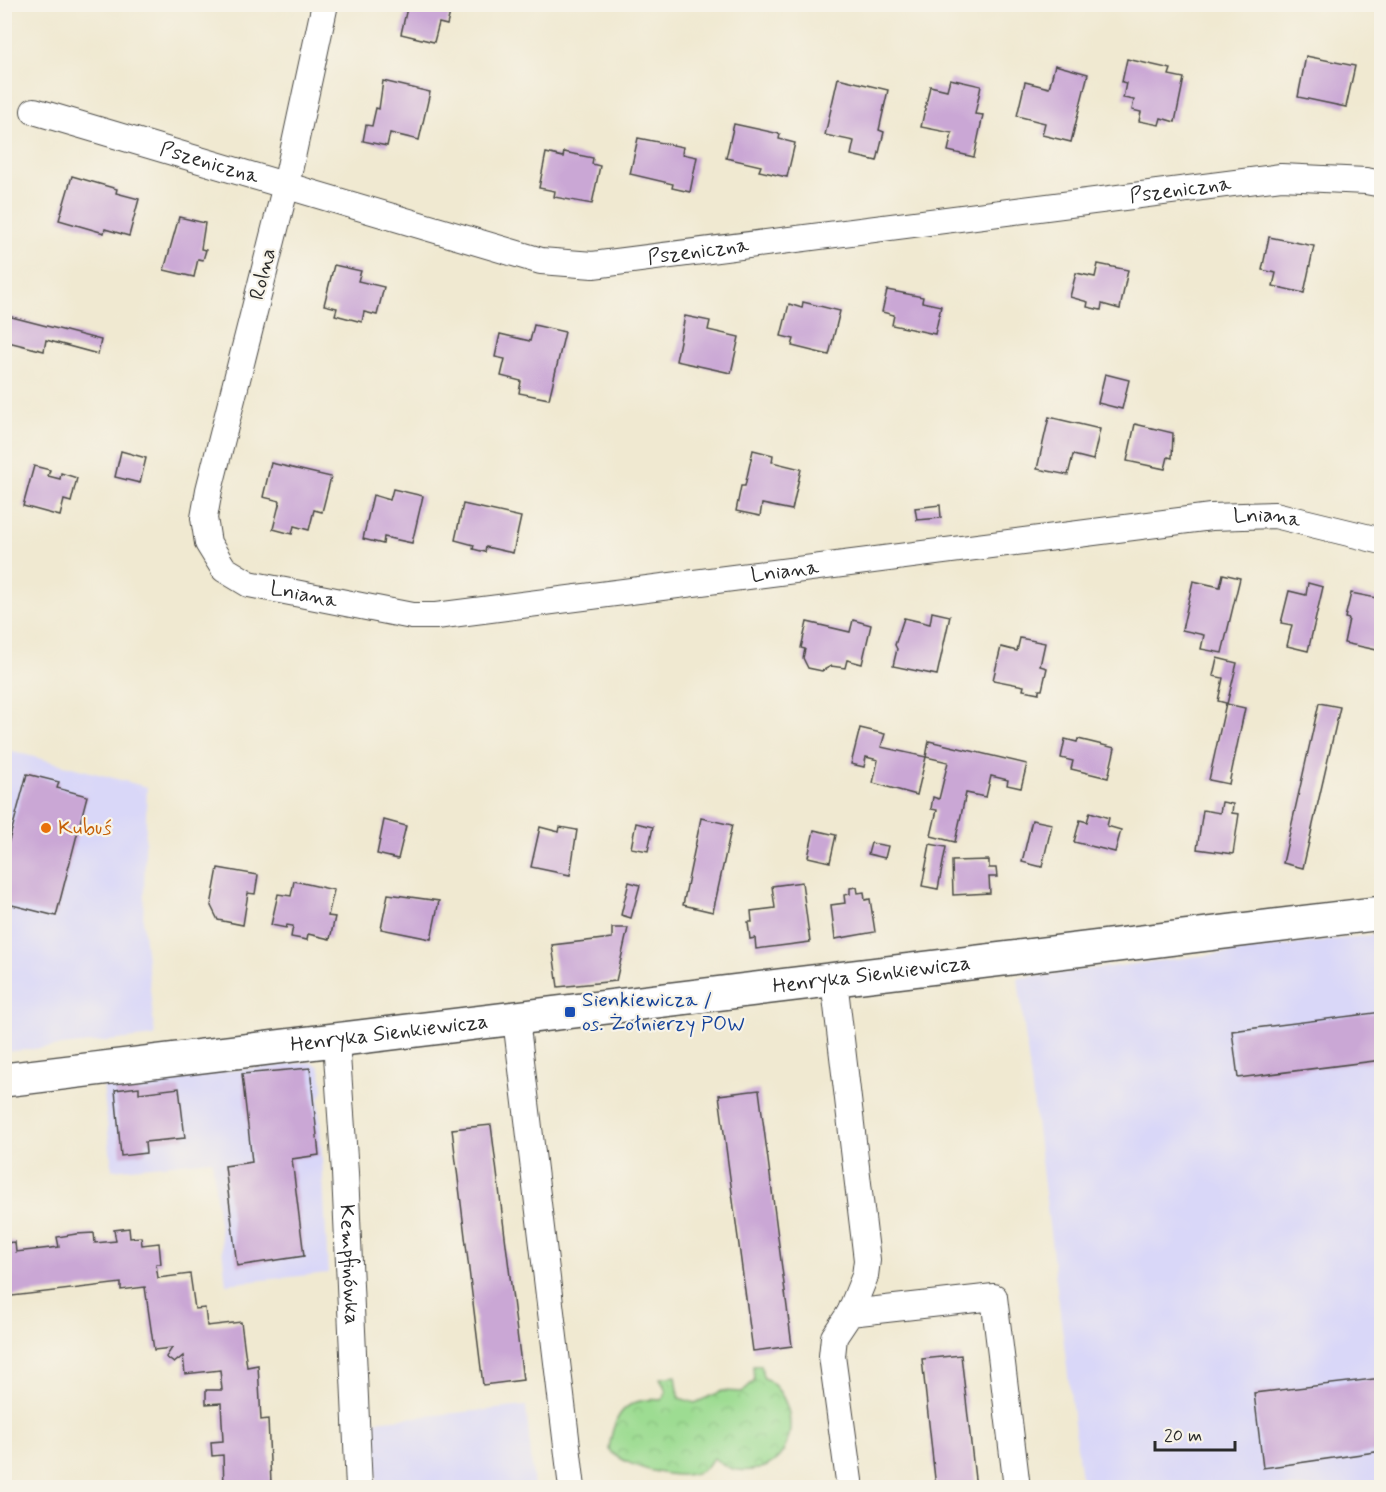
<svg xmlns="http://www.w3.org/2000/svg" width="1386" height="1492" viewBox="0 0 1386 1492" font-family="Mynerve,sans-serif">
<defs>
<pattern id="park-crowns" width="20" height="18" patternUnits="userSpaceOnUse" patternTransform="scale(1.5)"><rect width="20" height="18" fill="#9ddc92"/><path d="M2 6a3 3 0 1 1 6 0M12 15a3 3 0 1 1 6 0" fill="none" stroke="#87bd7e"/></pattern>
</defs>
<rect width="100%" height="100%" fill="#f7f3e8"/>
<filter id="ink" filterUnits="userSpaceOnUse"><feTurbulence type="fractalNoise" baseFrequency=".0167" numOctaves="2"/><feDisplacementMap in="SourceGraphic" scale="12" xChannelSelector="R" yChannelSelector="G"/><feConvolveMatrix kernelMatrix="1 2 1 2 8 2 1 2 1" color-interpolation-filters="sRGB"/></filter>
<filter id="wash" filterUnits="userSpaceOnUse"><feTurbulence type="fractalNoise" baseFrequency=".008" numOctaves="4" result="noise"/><feDisplacementMap in="SourceGraphic" scale="24" xChannelSelector="R" yChannelSelector="G"/><feGaussianBlur stdDeviation="1.35" result="paint"/><feColorMatrix in="noise" values="0 0 0 0 0 0 0 0 0 0 0 0 0 0 0 0 0 1.4 0 .05"/><feComposite in="paint" operator="in"/></filter>
<g filter="url(#wash)">
<rect width="100%" height="100%" fill="#f0e9d1"/>
<g fill="#d9d7f8">
<polygon points="4,749 147,787 143,923 155,1036 5,1052"/>
<polygon points="1381,934 1381,1487 1082,1487 1018,978"/>
<polygon points="310,1062 319,1066 322,1078 323,1090 319,1100 328,1273 226,1284 212,1160 112,1170 103,1084"/>
<polygon points="526,1406 534,1487 377,1487 374,1421"/>
</g>
<path fill="url(#park-crowns)" stroke="#64845e" stroke-width="1.5" d="M761,1365L763,1377C801,1397 800,1466 752,1470C735,1472 726,1468 714,1458C710,1461 706,1469 701,1471C677,1482 627,1467 609,1450C613,1415 625,1396 662,1400C669,1392 664,1386 660,1378L676,1376L679,1398L695,1403L722,1391L742,1392L754,1381L753,1366Z"/>
<g id="blocks">
<g fill="#caa7d5">
<polygon points="394,4 452,4 447,25 439,23 434,42 401,34 407,8"/>
<polygon points="1306,56 1355,66 1346,107 1298,97"/>
<polygon points="1127,59 1171,69 1169,75 1184,78 1175,122 1161,118 1159,125 1139,121 1141,112 1132,110 1134,100 1123,98 1126,83 1122,82"/>
<polygon points="1055,65 1088,74 1071,142 1042,135 1045,123 1017,116 1025,82 1049,88"/>
<polygon points="838,78 888,90 879,130 884,132 877,161 851,155 854,141 825,135"/>
<polygon points="950,79 981,86 975,114 983,115 974,157 948,151 952,133 921,127 930,86 947,90"/>
<polygon points="383,81 430,92 419,140 390,133 387,146 363,141 366,125 372,126 376,108 379,109"/>
<polygon points="734,124 780,134 779,139 795,143 787,177 759,171 761,166 726,158"/>
<polygon points="638,138 683,147 682,154 697,157 690,192 672,188 673,184 630,174"/>
<polygon points="564,152 593,158 592,164 600,166 592,204 554,197 555,191 539,188 546,153 563,157"/>
<polygon points="72,176 117,189 116,193 139,199 129,236 105,229 104,233 59,220"/>
<polygon points="179,217 205,223 201,249 206,250 203,260 198,259 194,277 164,270"/>
<polygon points="1269,237 1314,246 1304,293 1273,286 1276,273 1262,270"/>
<polygon points="1098,264 1128,270 1120,309 1102,304 1101,310 1087,307 1088,302 1070,297 1076,273 1095,277"/>
<polygon points="334,265 361,271 358,281 384,287 377,315 364,312 362,322 335,315 337,308 324,305"/>
<polygon points="887,290 923,297 922,302 941,306 935,334 892,325 894,315 882,312"/>
<polygon points="803,302 840,311 829,355 792,346 794,339 781,336 789,304 802,308"/>
<polygon points="4,315 101,340 98,354 46,340 44,351 4,341"/>
<polygon points="685,316 710,321 708,330 739,337 731,373 676,361"/>
<polygon points="534,325 565,332 549,399 519,393 521,381 501,376 505,359 495,357 500,334 530,341"/>
<polygon points="1105,374 1129,380 1122,409 1098,403"/>
<polygon points="1049,417 1100,429 1093,460 1073,455 1068,475 1037,469"/>
<polygon points="1135,424 1173,433 1172,458 1168,457 1165,469 1127,461"/>
<polygon points="753,450 773,455 772,462 801,469 792,510 762,504 760,516 736,511 741,486 745,486"/>
<polygon points="121,451 146,458 140,483 115,477"/>
<polygon points="271,463 331,477 322,512 314,510 309,530 294,526 292,534 273,529 280,501 263,497"/>
<polygon points="34,466 50,470 48,476 60,479 61,473 77,478 71,502 64,500 60,516 23,506"/>
<polygon points="393,489 423,496 412,543 384,537 383,544 363,539 373,495 390,500"/>
<polygon points="463,504 521,517 513,553 486,547 485,552 473,549 474,545 455,540"/>
<polygon points="940,505 941,518 917,520 915,508"/>
<polygon points="1223,574 1240,578 1222,653 1201,649 1204,635 1182,630 1193,581 1220,587"/>
<polygon points="1308,583 1323,587 1308,651 1287,646 1292,625 1281,623 1289,591 1306,595"/>
<polygon points="1351,593 1382,599 1382,643 1379,642 1377,650 1344,643 1349,619 1345,618"/>
<polygon points="932,612 950,616 937,675 893,666 897,649 895,645 904,618 930,624"/>
<polygon points="853,620 871,625 862,664 847,660 845,668 831,666 822,671 808,668 803,658 805,649 801,648 807,622 850,632"/>
<polygon points="1020,638 1045,643 1040,666 1047,668 1042,690 1039,690 1039,693 1023,690 1024,686 993,680 1001,647 1017,651"/>
<polygon points="1217,658 1237,663 1227,704 1245,708 1229,784 1209,780 1226,703 1218,701 1223,678 1213,676"/>
<polygon points="1319,703 1340,707 1303,868 1283,863"/>
<polygon points="860,728 885,734 881,747 926,757 917,795 873,783 878,760 866,757 864,767 851,764"/>
<polygon points="1065,739 1077,742 1078,739 1115,748 1108,778 1071,769 1073,761 1061,758"/>
<polygon points="929,741 1027,764 1021,788 1007,785 1008,780 991,776 986,797 966,793 955,842 931,836 937,810 931,809 933,797 939,799 948,762 926,757"/>
<polygon points="27,774 59,782 57,788 87,796 56,916 4,903 4,859"/>
<polygon points="1222,802 1233,804 1232,813 1239,814 1233,854 1197,849 1203,810 1220,813"/>
<polygon points="1090,812 1109,818 1107,826 1121,830 1115,852 1074,842 1080,820 1087,822"/>
<polygon points="701,818 732,825 713,912 683,905"/>
<polygon points="384,820 406,826 398,859 377,854"/>
<polygon points="1032,820 1052,824 1042,867 1022,862"/>
<polygon points="636,823 653,827 648,851 631,848"/>
<polygon points="540,827 559,832 560,827 577,830 570,875 531,867"/>
<polygon points="814,830 836,835 830,862 808,857"/>
<polygon points="871,843 888,846 885,858 868,854"/>
<polygon points="930,844 946,847 938,889 922,886"/>
<polygon points="989,860 989,868 996,868 997,877 989,877 990,893 953,895 952,861"/>
<polygon points="218,868 258,875 255,894 248,893 243,925 218,920 211,906"/>
<polygon points="294,881 334,890 328,916 335,917 330,939 308,934 307,940 291,937 293,926 287,925 286,928 271,925 278,894 291,896"/>
<polygon points="629,882 640,885 631,918 621,915"/>
<polygon points="802,882 810,942 756,949 755,938 750,939 748,922 752,922 751,911 775,908 772,886"/>
<polygon points="857,887 858,893 864,892 865,900 870,899 875,932 835,939 831,905 845,903 844,895 850,894 850,888"/>
<polygon points="388,894 439,901 431,939 381,929"/>
<polygon points="612,928 628,928 616,981 558,987 552,945 612,938"/>
<polygon points="1382,1012 1382,1060 1238,1078 1232,1031"/>
<polygon points="310,1068 319,1155 292,1159 304,1256 237,1266 225,1166 252,1162 242,1074"/>
<polygon points="139,1087 139,1093 179,1088 185,1138 145,1142 146,1153 121,1156 115,1090"/>
<polygon points="759,1090 792,1346 753,1351 719,1095"/>
<polygon points="491,1125 523,1380 483,1385 452,1129"/>
<polygon points="129,1228 130,1238 141,1237 142,1245 159,1243 161,1264 156,1264 158,1278 190,1274 195,1309 205,1308 207,1326 241,1322 247,1367 258,1365 261,1420 268,1419 271,1483 268,1484 268,1488 224,1488 223,1455 212,1456 211,1442 223,1441 221,1403 206,1404 206,1390 222,1390 220,1370 185,1374 183,1356 174,1363 166,1357 172,1348 154,1350 145,1287 121,1290 121,1283 4,1297 4,1243 15,1242 16,1252 59,1247 57,1237 76,1234 94,1233 95,1243 116,1241 114,1230"/>
<polygon points="961,1355 976,1488 936,1488 922,1359"/>
<polygon points="1382,1378 1382,1451 1263,1468 1254,1393"/>
</g>
</g>
</g>
<g filter="url(#ink)">
<use href="#blocks" fill-opacity="0" stroke="#494844" stroke-width="1.5"/>
<g fill="none" stroke-linecap="round" stroke-linejoin="round">
<defs>
<g id="street">
<path id="s1" d="M325,4L286,185L209,490L204,518L208,543L224,569L249,584L412,616H436L1211,517L1275,515L1382,541"/>
<path id="s2" d="M34,111L541,261L593,265L1281,177L1366,181L1382,184"/>
<polyline points="834,980 867,1260 865,1276 850,1313"/>
<polyline points="516,1019 572,1488"/>
<path id="s3" d="M336,1041L345,1173L359,1488"/>
<polyline points="850,1488 832,1356 834,1337 850,1313 994,1297 1017,1488"/>
</g>
<g id="secondary">
<path id="s4" d="M4,1080L1382,913"/>
</g>
</defs>
<use href="#street" stroke="#494844" stroke-width="28"/>
<use href="#secondary" stroke="#494844" stroke-width="36"/>
<use href="#street" stroke="#fff" stroke-width="26"/>
<use href="#secondary" stroke="#fff" stroke-width="33"/>
</g>
</g>
<circle fill="#e8710a" stroke="#f7f3e8" stroke-width="2" cx="46" cy="828" r="6"/>
<rect fill="#1a4fb4" stroke="#f7f3e8" stroke-width="2" x="564" y="1006" width="12" height="12" rx="3"/>
<g text-anchor="middle" dominant-baseline="central" stroke-width="4.5" stroke-linejoin="round" paint-order="stroke">
<g font-size="21" fill="#2b2b2b" stroke="#f7f3e8">
<text stroke="none"><textPath href="#s2" startOffset="183">Pszeniczna</textPath></text>
<text stroke="none"><textPath href="#s2" startOffset="1173">Pszeniczna</textPath></text>
<text stroke="none"><textPath href="#s2" startOffset="687">Pszeniczna</textPath></text>
<text transform="translate(263 274) rotate(-76)">Rolna</text>
<text stroke="none"><textPath href="#s1" startOffset="1641">Lniana</textPath></text>
<text stroke="none"><textPath href="#s1" startOffset="1155">Lniana</textPath></text>
<text stroke="none"><textPath href="#s1" startOffset="669">Lniana</textPath></text>
<text stroke="none"><textPath href="#s4" startOffset="874">Henryka Sienkiewicza</textPath></text>
<text stroke="none"><textPath href="#s4" startOffset="388">Henryka Sienkiewicza</textPath></text>
<text stroke="none"><textPath href="#s3" startOffset="224">Kempfinówka</textPath></text>
</g>
<g font-size="21" fill="#c56008" stroke="#f7f3e8" text-anchor="start">
<text x="58" y="828">Kubuś</text>
</g>
<g font-size="21" fill="#164399" stroke="#f7f3e8" text-anchor="start">
<text x="582" y="1000">Sienkiewicza /<tspan x="582" dy="24">os. Żołnierzy POW</tspan></text>
</g>
</g>
<rect width="1386" height="1492" fill="none" stroke="#f7f3e8" stroke-width="24"/>
<path d="M1155 1441v9h80v-9" fill="none" stroke="#2b2b2b" stroke-width="3"/>
<text x="1164" y="1441" font-size="18" fill="#2b2b2b" stroke="#f7f3e8" stroke-width="4.5" paint-order="stroke">20 m</text>
</svg>
